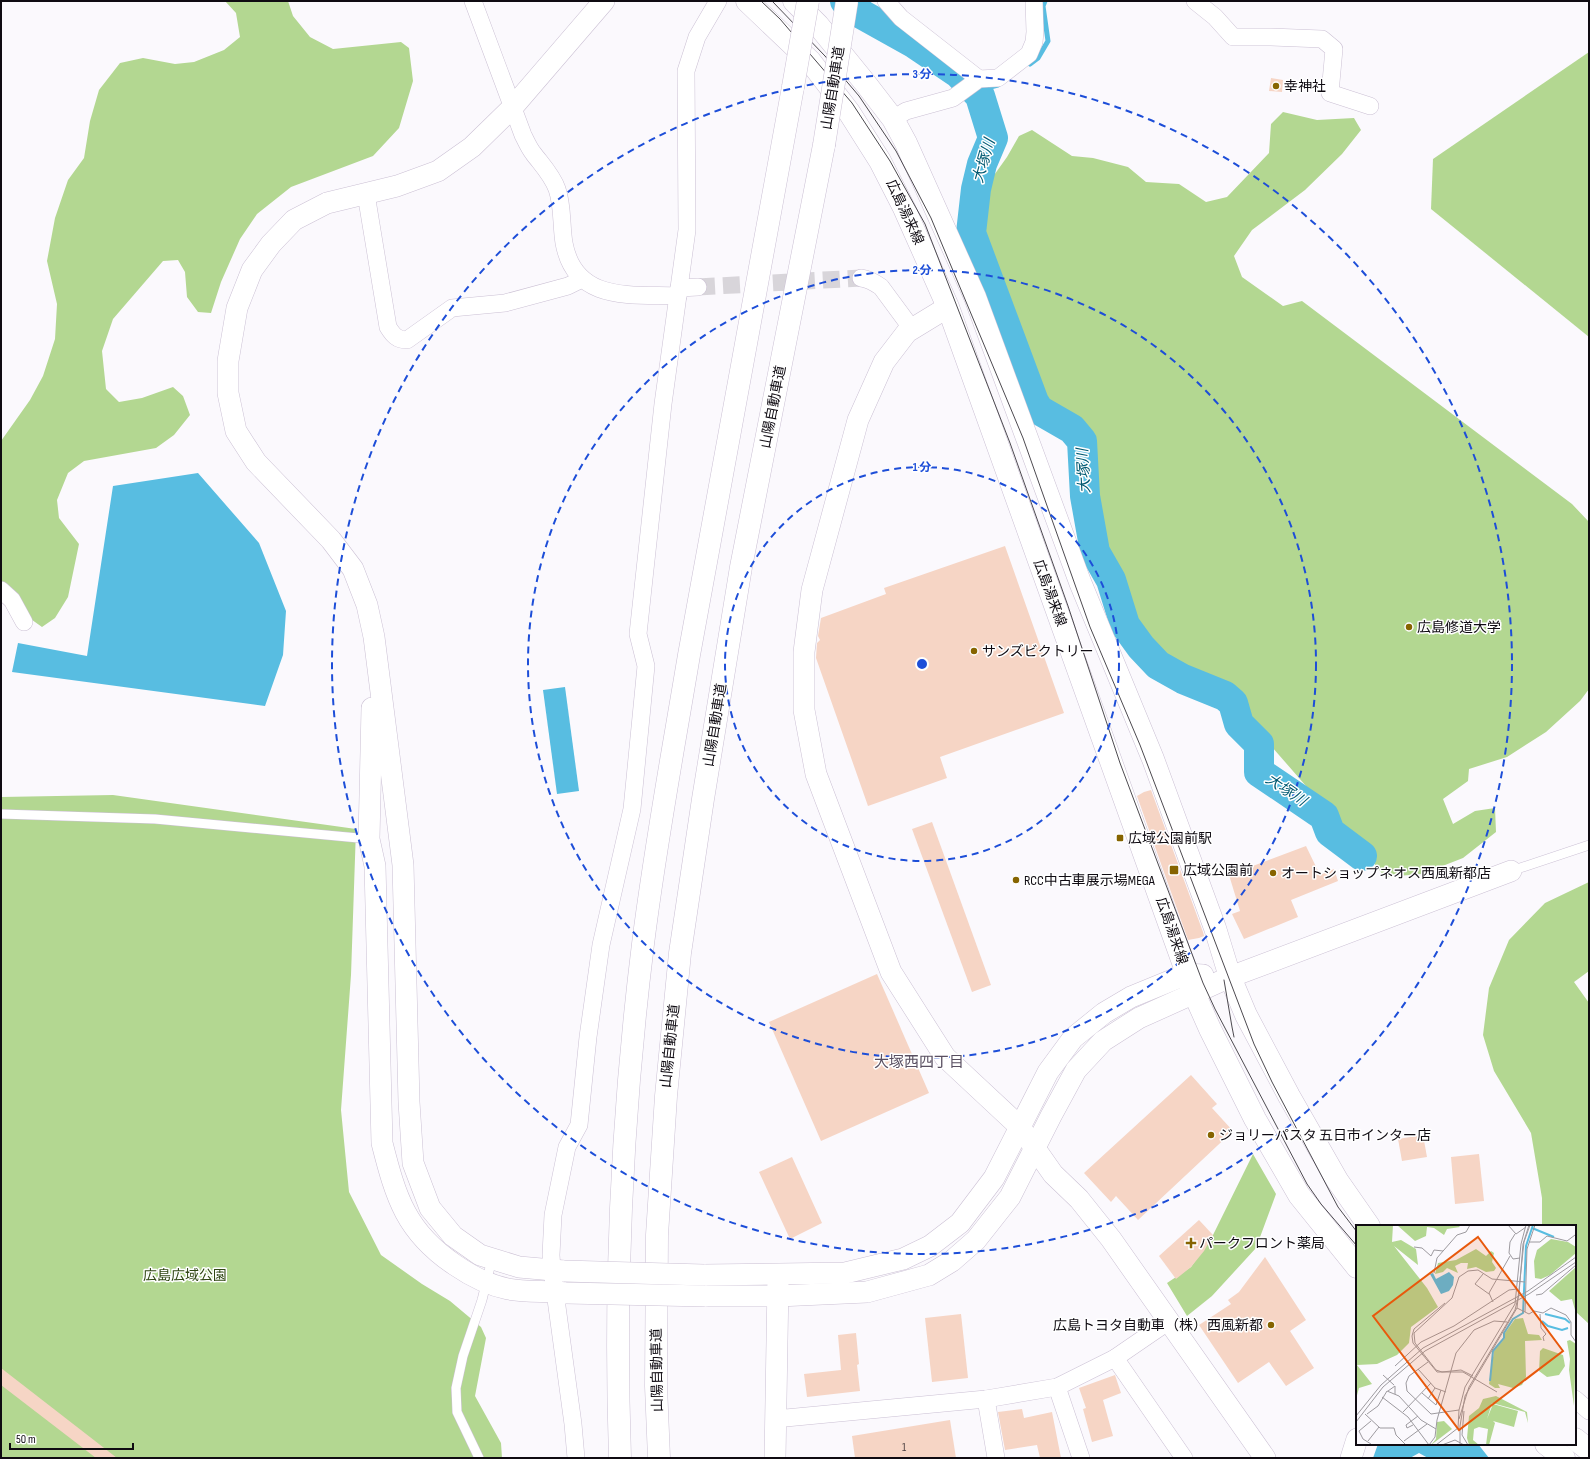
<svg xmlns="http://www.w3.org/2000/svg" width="1590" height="1459" viewBox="0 0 1590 1459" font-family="'Sofia Sans Condensed','Noto Sans JP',sans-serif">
<rect width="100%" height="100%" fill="#fbf9fd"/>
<g fill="#b3d791">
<polygon points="225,1 288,1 293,16 310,37 333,49 401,42 409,48 413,81 399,128 373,156 291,187 257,214 240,239 221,282 211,313 198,312 187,297 185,272 178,260 163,261 113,319 102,351 106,389 119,402 142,398 173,387 183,396 190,415 174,435 156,448 84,461 68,473 57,500 59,518 79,544 68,597 55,618 42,627 28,617 1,583 1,441 30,400 43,376 55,339 57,304 47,261 55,218 68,180 84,158 90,121 99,90 120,63 143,58 175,64 194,62 224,50 240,37 236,13"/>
<polygon points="1589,52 1589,337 1431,209 1433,159"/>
<polygon points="1283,112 1317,120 1354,118 1361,130 1342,154 1305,190 1252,230 1234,256 1242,277 1283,306 1302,301 1572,504 1589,522 1589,689 1580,701 1546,732 1507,757 1469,769 1468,781 1443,799 1453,824 1475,811 1495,808 1496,832 1463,858 1422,874 1385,877 1365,852 1335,829 1326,809 1259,732 1228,692 1191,677 1155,654 1130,618 1115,573 1096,530 1086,430 1040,400 1004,307 980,216 992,178 1007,157 1019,136 1032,130 1072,156 1093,158 1128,167 1146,182 1179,184 1206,202 1227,197 1269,153 1271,124"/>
<polygon points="113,795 356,829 351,975 341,1110 349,1192 381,1255 422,1284 450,1301 481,1327 486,1338 475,1396 501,1443 502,1458 1,1458 1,797"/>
<polygon points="1589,882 1589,971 1574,982 1589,1003 1589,1324 1575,1311 1575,1226 1542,1226 1542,1198 1531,1133 1494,1071 1483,1035 1489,988 1509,940 1545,903"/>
<polygon points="1253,1154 1276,1194 1256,1248 1212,1296 1187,1316 1167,1283 1191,1267 1213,1235"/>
</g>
<g fill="#58bde1">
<polygon points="198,473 259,543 286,611 283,655 265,706 12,672 18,643 87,656 113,486"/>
<polygon points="565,687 579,791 557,794 543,690"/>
<polygon points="1378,1444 1478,1444 1489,1458 1428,1458 1419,1453 1410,1458 1373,1458"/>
</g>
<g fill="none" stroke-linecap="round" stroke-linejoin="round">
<g stroke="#58bde1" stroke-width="5">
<polyline points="1030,64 1038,58 1048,41 1043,6 1045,1"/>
<polyline points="975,91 998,85"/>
</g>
<polyline stroke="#58bde1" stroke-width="30" points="845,1 863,15 915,44 958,73 980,96 993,138 982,164 976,189 971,233 1034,402 1039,410 1072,429 1082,441 1085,496 1095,552 1111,580 1125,625 1141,647 1158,665 1183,679 1225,696 1233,703 1239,724 1259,744 1259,772 1324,816 1330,832 1362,856"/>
</g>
<g fill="#f6d5c5">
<polygon points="1271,78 1283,80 1282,92 1269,91"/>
<polygon points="1005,546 1064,713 940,757 947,778 868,806 816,658 817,643 820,640 818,636 821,618 886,594 884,588"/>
<polygon points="1151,790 1203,932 1204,936 1199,938 1188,940 1137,796 1144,792"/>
<polygon points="932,822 991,985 972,992 912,829"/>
<polygon points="1306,846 1320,875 1334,869 1338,881 1291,900 1298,917 1244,939 1232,914 1240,911 1229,875"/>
<polygon points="877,974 929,1093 821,1141 769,1022"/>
<polygon points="1191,1075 1217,1104 1212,1108 1233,1131 1138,1220 1116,1196 1111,1202 1084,1173"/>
<polygon points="1423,1135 1427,1157 1402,1161 1398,1139"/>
<polygon points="1479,1154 1484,1201 1455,1204 1451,1157"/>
<polygon points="792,1157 822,1223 790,1239 759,1172"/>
<polygon points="1199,1220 1213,1235 1204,1251 1191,1267 1176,1279 1159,1256"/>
<polygon points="1265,1257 1306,1320 1290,1331 1314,1368 1286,1386 1269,1362 1238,1383 1199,1325 1231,1304 1228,1300 1239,1292"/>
<polygon points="961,1314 968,1378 932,1382 925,1318"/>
<polygon points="856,1333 859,1364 857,1365 860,1391 807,1397 804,1374 841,1370 838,1335"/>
<polygon points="1,1368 117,1458 96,1458 1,1385"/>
<polygon points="1115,1375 1121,1393 1103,1400 1113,1436 1092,1442 1083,1409 1086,1408 1079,1388"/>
<polygon points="1022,1409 1024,1418 1052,1412 1061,1458 1040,1458 1037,1445 1005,1450 998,1412"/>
<polygon points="950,1420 956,1458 855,1458 852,1436"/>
</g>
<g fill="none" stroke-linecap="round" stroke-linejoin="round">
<polyline stroke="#d8d5da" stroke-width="17" stroke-dasharray="17 8" stroke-linecap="butt" points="698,287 861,278"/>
<defs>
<g id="service">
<polyline points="1,814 155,819 369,839"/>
<polyline points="1511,871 1589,845"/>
<polyline points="479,1458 457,1412 456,1388 463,1356 482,1300 492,1259"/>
</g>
<g id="minor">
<path d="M473,1L523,135C526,141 529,148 533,153C542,165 552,175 557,189C563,206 561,225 564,243C575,303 631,294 678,296"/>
<polyline points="886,1 901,18 979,79"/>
<polyline points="1195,1 1215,17 1233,37 1271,37 1322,39 1334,49 1330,93 1370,106"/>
<polyline points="893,119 906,111 953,98 979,79 998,78 1029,54 1034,42 1035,32 1034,1"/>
<path d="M366,194L388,327C393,335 397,340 407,340L452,308L505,303L568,286L582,279"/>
<path d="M861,278C869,279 874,282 881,287L912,329"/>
<polyline points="679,288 698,287"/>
<polyline points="1,590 12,600 24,622"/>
<polyline points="1115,1358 1184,1458"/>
<polyline points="1057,1387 1081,1458"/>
<polyline points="986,1399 996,1458"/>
<polyline points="1575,1399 1589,1411"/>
<polyline points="775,1419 986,1399 1057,1387 1115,1358 1169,1321"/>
<polyline points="576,1458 573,1424 552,1270 551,1255 553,1215 567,1147 579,1125 588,1037 601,945 632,809 646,666 638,634 663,404 687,230 686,71 697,37 718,1"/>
</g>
<g id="tertiary">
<polyline points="948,307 907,332 884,362 858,420 812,590 804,652 804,710 816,774 891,972 945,1057 1020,1127 1053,1174 1079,1199 1111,1239 1265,1458"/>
<path d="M372,708L369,839L375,866L382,1143C396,1198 406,1232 455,1265C471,1276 488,1285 508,1289C526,1292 547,1291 566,1293"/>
<polyline points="564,1271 519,1267 480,1255 453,1236 430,1208 413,1163 409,1102 403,865 374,637 367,605 353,569 331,540 256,462 236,431 228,393 228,361 237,308 252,270 271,244 294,220 327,203 397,186 438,171 472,147 512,108 604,1"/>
<polyline points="704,1275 845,1273 903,1259 930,1246 960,1223 994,1178 1048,1072 1073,1038 1104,1013 1131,997 1187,974 1203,975"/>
<polyline points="705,1296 778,1296 867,1292 929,1275 952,1261 976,1240 1010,1197 1051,1116 1076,1070 1103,1041 1139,1018 1230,977 1511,871"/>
<polyline points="775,1458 778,1283"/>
<polyline points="1351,1458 1357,1439"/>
</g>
<g id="primary">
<polyline points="747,1 810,61 849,112 880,161 904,208 948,307 1194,993 1210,1029 1255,1119 1299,1195 1357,1267"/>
<polyline points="794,1 818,25 866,84 893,119 906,143 975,297 1080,582 1153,759 1215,928 1230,977 1246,1015 1289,1096 1337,1180 1369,1226"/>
<polyline points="1575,1439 1589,1450"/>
<polyline points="1546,1444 1564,1458"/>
</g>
<g id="motorway">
<path d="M620,1458C614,1286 622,1114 643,944C655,847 673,751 689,655C722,465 758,276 793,87"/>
<polyline points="659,1458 656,1386 657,1235 666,1096 680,953 703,799 741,567 824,145"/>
</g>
</defs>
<use href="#service" stroke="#cbc0d4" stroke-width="10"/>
<use href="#minor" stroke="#cbc0d4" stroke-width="18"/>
<use href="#tertiary" stroke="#cbc0d4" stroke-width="22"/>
<use href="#primary" stroke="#cbc0d4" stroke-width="23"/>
<use href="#motorway" stroke="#cbc0d4" stroke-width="23"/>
<use href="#service" stroke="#fff" stroke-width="9"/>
<use href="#minor" stroke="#fff" stroke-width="17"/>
<use href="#tertiary" stroke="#fff" stroke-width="21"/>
<use href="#primary" stroke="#fff" stroke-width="22"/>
<use href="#motorway" stroke="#fff" stroke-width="22"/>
<g stroke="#4d4a50" stroke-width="1">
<polyline points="761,1 780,19 852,103 890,161 925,224 1010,443 1068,606 1120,763 1203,983 1215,1009 1307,1184 1321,1204 1357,1246"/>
<polyline points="772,1 825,56 859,96 896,151 931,218 1023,438 1090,627 1140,745 1254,1044 1272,1082 1338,1207 1357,1232"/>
<polyline points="1224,980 1232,1027 1234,1037"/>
</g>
<defs>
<g id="tertiary-bridge">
<polyline points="564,1271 704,1275"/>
<polyline points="566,1293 705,1296"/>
</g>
<g id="motorway-bridge">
<polyline points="793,87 808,1"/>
<polyline points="824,145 847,1"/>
</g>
</defs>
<use href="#tertiary-bridge" stroke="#cbc0d4" stroke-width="22" stroke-linecap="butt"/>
<use href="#motorway-bridge" stroke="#cbc0d4" stroke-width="23" stroke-linecap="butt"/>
<use href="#tertiary-bridge" stroke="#fff" stroke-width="21"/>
<use href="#motorway-bridge" stroke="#fff" stroke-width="22"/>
</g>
<g fill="none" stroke="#1d4ed8" stroke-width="2" stroke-dasharray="7 5">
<circle cx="922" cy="664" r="197"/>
<circle cx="922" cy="664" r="394"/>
<circle cx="922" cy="664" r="590"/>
</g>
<g fill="#866400" stroke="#fff" stroke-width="1.5">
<circle cx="1276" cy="86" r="4"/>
<circle cx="1409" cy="627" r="4"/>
<circle cx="974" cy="651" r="4"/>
<rect x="1116" y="834" width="8" height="8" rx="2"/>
<rect x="1169" y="865" width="10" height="10" rx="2"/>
<circle cx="1273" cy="873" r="4"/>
<circle cx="1016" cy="880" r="4"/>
<circle cx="1211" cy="1135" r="4"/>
<path d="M1189 1237h4v4h4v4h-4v4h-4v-4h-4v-4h4z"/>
<circle cx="1271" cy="1325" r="4"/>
</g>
<g text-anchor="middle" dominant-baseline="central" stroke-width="3" stroke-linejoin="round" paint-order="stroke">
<g font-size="12" fill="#493e3f">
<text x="904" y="1447">1</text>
</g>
<g font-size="14" fill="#0f0b12" stroke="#fff" text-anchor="start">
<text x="1284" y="86">幸神社</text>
<text x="1417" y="627">広島修道大学</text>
<text x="982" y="651">サンズビクトリー</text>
<text x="1128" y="838">広域公園前駅</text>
<text x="1183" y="870">広域公園前</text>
<text x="1281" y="873">オートショップネオス西風新都店</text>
<text x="1024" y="880">RCC中古車展示場MEGA</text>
<text x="1219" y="1135">ジョリーパスタ 五日市インター店</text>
<text x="1199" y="1243">パークフロント薬局</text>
<text x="1263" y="1325" text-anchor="end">広島トヨタ自動車（株）西風新都</text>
</g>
<g font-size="14" fill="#0f0b12" stroke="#fff">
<text transform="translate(833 88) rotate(-81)">山陽自動車道</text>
<text transform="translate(905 212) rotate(65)">広島湯来線</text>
<text transform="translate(773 407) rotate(-79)">山陽自動車道</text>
<text transform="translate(1050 593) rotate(70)">広島湯来線</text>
<text transform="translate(715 725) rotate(-81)">山陽自動車道</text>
<text transform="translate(1172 931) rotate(71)">広島湯来線</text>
<text transform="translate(670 1046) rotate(-84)">山陽自動車道</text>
<text transform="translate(657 1370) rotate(-91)">山陽自動車道</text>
</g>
<g font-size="14" fill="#2f4612" stroke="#fff">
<text x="185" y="1275">広島広域公園</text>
</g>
<g font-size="15" font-style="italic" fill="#005971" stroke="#fff">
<text transform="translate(984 161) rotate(-74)">大塚川</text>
<text transform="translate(1084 471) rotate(-93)">大塚川</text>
<text transform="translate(1286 790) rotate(34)">大塚川</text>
</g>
<g font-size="15" fill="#594f61" stroke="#fff">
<text x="919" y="1062">大塚西四丁目</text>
</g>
</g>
<g transform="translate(1356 1225)">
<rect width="220" height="220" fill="#fbf9fd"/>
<path d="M0,0H37L36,17L45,15L60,24L62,40L38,21L71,63L82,82L55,102L53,118L41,130L21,139L1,140L16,159L3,163L0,174ZM41,0H102L104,2L91,4L88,10L78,3L71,2L70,11L59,16ZM195,14L212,17L220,22V28L194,50L185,54L179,53L178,36L181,25ZM120,24L130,31L135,26L138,28L136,37L140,43L138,46L130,47L120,42L111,44L112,38H105L99,41L102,48L91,43L87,47L79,49L82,38L100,35ZM220,42V85H219L216,74L205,76L193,66ZM167,93L172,109L183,110L186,115L169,116L170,152L166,160L157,163L142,159L144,163H139L133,159L138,126L149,113V108L159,94ZM214,115L220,119L218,181L213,145L214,134L211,116ZM187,123L207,130L209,141L203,150L191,152L183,146L184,126ZM140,171L171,187L172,198L169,187L136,178L131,194L137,179L162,186L158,202L137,196L139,198L133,220H130L132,204L123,202L118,204L117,215L123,220H113L111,213L113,191L123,183L127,174ZM88,196L96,204L75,220L80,214L81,197Z" fill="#b3d791"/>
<path d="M93,47L98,52L97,60L93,66L85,69L74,49L77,48L80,54Z" fill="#58bde1"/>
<path fill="none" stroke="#58bde1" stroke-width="2" d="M176,3L198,12M189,89L209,94L214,98M186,96L192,101L206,105L212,103M134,156L137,126L148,113V108L157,94L167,88L170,21L177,0"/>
<path fill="none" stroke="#9d9a9f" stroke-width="1" d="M152,0L160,9L170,2M159,9L154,17L153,28L157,34L164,33M173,17H184L191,11L211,16L219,10M58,22L66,23L75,31L78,25L87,26M78,48L81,33L101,10L110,7L114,0M127,49L119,59L133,69M180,70L186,69L220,40M137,77L133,68L154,31M89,78L58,104L56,111L57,118L81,147H107L141,167M161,83L173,89L178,86L187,88L195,83L210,90L215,97V110L220,117M169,87L171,24L179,0M184,89L185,103L190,109L187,112L188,116M72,137L53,151L50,158L51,166L75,189L103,185M39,141L65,117L98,101L153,65L161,64M62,144L79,163L90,167M27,150L38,160M117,151L105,145L86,147L80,145L59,118L58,108L96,73L103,52L112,46L122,45L136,54L169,57M32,166L39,161V169M66,168L80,180L85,165M26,172L52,192L73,220M72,174L79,163M108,186L106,210L112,220M47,187L75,158M9,189L24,203H38L40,210L50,220M11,189L22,181L31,166L43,171L65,195L80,204M0,191L25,160L67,123L172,66L220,32M103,194L113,162L159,85L163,69L167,19L173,0M15,196L3,206L7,214L15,219M0,197L27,162L69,126L173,69L220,37M57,200L51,203L50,200L62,191M102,203L103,185L109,162L159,79L165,19L170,0M12,216L23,202M48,216L71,199M104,219V201L109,171L161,83L168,17L174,0M73,220L79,212L81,195L100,128L118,105L138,96L151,97M80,220L102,203M86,220L99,215L108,220"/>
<path fill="#e8590c" fill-opacity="0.15" stroke="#e8590c" stroke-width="2" d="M122,12L207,126L103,205L17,91Z"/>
<rect width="220" height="220" fill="none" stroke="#0f0b12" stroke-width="2"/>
</g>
<circle cx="922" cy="664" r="6" fill="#1d4ed8" stroke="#fff" stroke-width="2"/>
<g font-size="12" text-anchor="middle" font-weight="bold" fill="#1d4ed8" stroke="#fff" stroke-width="3" stroke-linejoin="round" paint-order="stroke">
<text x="922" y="78">3 分</text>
<text x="922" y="274">2 分</text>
<text x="922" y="471">1 分</text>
</g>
<rect width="1590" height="1459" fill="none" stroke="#0f0b12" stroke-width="4"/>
<path d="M10 1443v6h123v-6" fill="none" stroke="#0f0b12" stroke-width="2"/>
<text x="16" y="1443" font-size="12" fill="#0f0b12" stroke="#ffffff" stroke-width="3" paint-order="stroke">50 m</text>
</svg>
